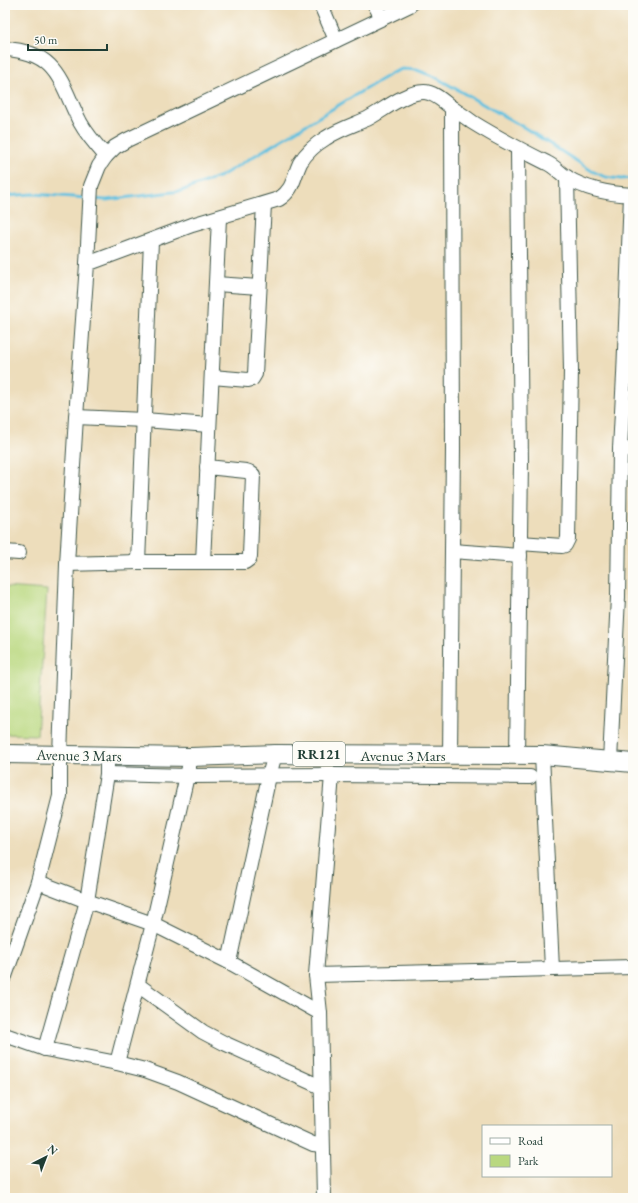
<svg xmlns="http://www.w3.org/2000/svg" width="638" height="1203" viewBox="0 0 638 1203" font-family="'EB Garamond',serif">
<rect width="100%" height="100%" fill="#fdfcf7"/>
<filter id="ink" filterUnits="userSpaceOnUse"><feTurbulence type="fractalNoise" baseFrequency=".025" numOctaves="2"/><feDisplacementMap in="SourceGraphic" scale="8" xChannelSelector="R" yChannelSelector="G"/><feConvolveMatrix kernelMatrix="1 2 1 2 8 2 1 2 1" color-interpolation-filters="sRGB"/></filter>
<filter id="wash" filterUnits="userSpaceOnUse"><feTurbulence type="fractalNoise" baseFrequency=".012" numOctaves="4" result="noise"/><feDisplacementMap in="SourceGraphic" scale="16" xChannelSelector="R" yChannelSelector="G"/><feGaussianBlur stdDeviation="0.9" result="paint"/><feColorMatrix in="noise" values="0 0 0 0 0 0 0 0 0 0 0 0 0 0 0 0 0 1.4 0 .05"/><feComposite in="paint" operator="in"/></filter>
<g filter="url(#wash)">
<rect width="100%" height="100%" fill="#edddbb"/>
<polygon fill="#b9d87f" stroke="#6c8a5a" points="5,587 47,590 37,735 5,734"/>
<g fill="none" stroke-linecap="round" stroke-linejoin="round">
<g stroke="#62c1e0" stroke-width="3">
<polyline points="5,196 33,194 86,198"/>
<polyline points="94,199 106,200 181,191 221,176 392,73 402,69 417,70 435,77 525,128 592,171 605,177 621,179 633,178"/>
</g>
</g>
</g>
<g filter="url(#ink)">
<g fill="none" stroke-linecap="round" stroke-linejoin="round">
<defs>
<g id="minor">
<polyline points="321,5 336,40"/>
<polyline points="375,5 382,18"/>
<path d="M5,49C58,52 60,82 80,122C87,135 96,145 106,156"/>
<path d="M87,264L192,225L279,199C294,189 293,178 300,163C306,153 316,144 326,138C338,130 353,125 367,119C384,110 405,92 424,92C434,92 444,102 452,108C459,113 466,117 472,122C496,137 521,150 547,163C554,166 560,173 566,177C585,189 611,194 633,195"/>
<polyline points="216,284 259,287"/>
<polyline points="212,377 248,380 252,379 255,374 264,204"/>
<polyline points="76,417 144,420 209,425"/>
<polyline points="620,449 633,449"/>
<polyline points="520,543 562,546 565,545 568,539 571,370 567,177"/>
<polyline points="452,551 520,556"/>
<polyline points="5,552 19,553"/>
<polyline points="138,562 151,241"/>
<polyline points="203,562 219,218"/>
<polyline points="67,564 138,562 245,562 249,559 250,556 253,475 249,472 246,471 207,467"/>
<polyline points="450,755 453,449 452,108"/>
<polyline points="517,755 521,463 518,149"/>
<polyline points="542,755 552,969"/>
<polyline points="610,761 618,597 620,449 624,375 631,195"/>
<polyline points="107,774 188,776 332,775 530,777"/>
<polyline points="38,882 87,901 107,774 107,765"/>
<polyline points="229,962 269,776 275,754"/>
<polyline points="316,975 633,967"/>
<polyline points="5,976 38,882 60,796 60,755 67,564 76,417 87,264 91,186 99,166 106,156 115,147 127,140 410,5"/>
<polyline points="138,985 203,1032 224,1043 321,1087"/>
<polyline points="5,1035 45,1049 117,1063 145,1070 178,1082 313,1144 322,1145"/>
<polyline points="45,1049 87,901 153,924 229,962 320,1013"/>
<polyline points="117,1063 153,924 189,767"/>
<polyline points="324,1198 320,1013 316,975 332,775"/>
</g>
<polyline id="major" points="5,754 191,757 275,754 542,755 633,763"/>
</defs>
<use href="#minor" stroke="#3e5548" stroke-width="16"/>
<use href="#major" stroke="#3e5548" stroke-width="20"/>
<use href="#minor" stroke="#fff" stroke-width="14"/>
<use href="#major" stroke="#fff" stroke-width="18"/>
</g>
</g>
<g text-anchor="middle" dominant-baseline="central" stroke-width="4" stroke-linejoin="round" paint-order="stroke">
<rect fill="#fdfcf7" stroke="#62766e" stroke-width="1" x="293" y="742" width="52" height="24" rx="3"/>
<g font-size="14" font-weight="bold" fill="#1f3d34">
<text x="319" y="754">RR121</text>
</g>
<g font-size="15" fill="#1f3d34" stroke="#fdfcf7">
<text transform="translate(79 755) rotate(1)">Avenue 3 Mars</text>
<text x="403" y="755">Avenue 3 Mars</text>
</g>
</g>
<rect width="638" height="1203" fill="none" stroke="#fdfcf7" stroke-width="20"/>
<rect x="482" y="1125" width="130" height="52" fill="#fdfcf7" stroke="#a4b0a9"/>
<rect x="490" y="1138" width="20" height="6" fill="#ffffff" stroke="#a4b0a9"/>
<text x="518" y="1145" font-size="12" fill="#1f3d34">Road</text>
<rect x="490" y="1155" width="20" height="12" fill="#b9d87f" stroke="#a4b0a9"/>
<text x="518" y="1165" font-size="12" fill="#1f3d34">Park</text>
<g transform="translate(46 1157) rotate(42)" stroke="#fdfcf7" stroke-width="3" paint-order="stroke">
<path d="M0-3L7 15L0 10L-7 15Z" fill="#1f3d34"/>
<text y="-6" font-size="11" font-weight="bold" text-anchor="middle" fill="#1f3d34">N</text>
</g>
<path d="M28 44v6h79v-6" fill="none" stroke="#1f3d34" stroke-width="2"/>
<text x="34" y="44" font-size="12" fill="#1f3d34" stroke="#fdfcf7" stroke-width="3" paint-order="stroke">50 m</text>
</svg>
